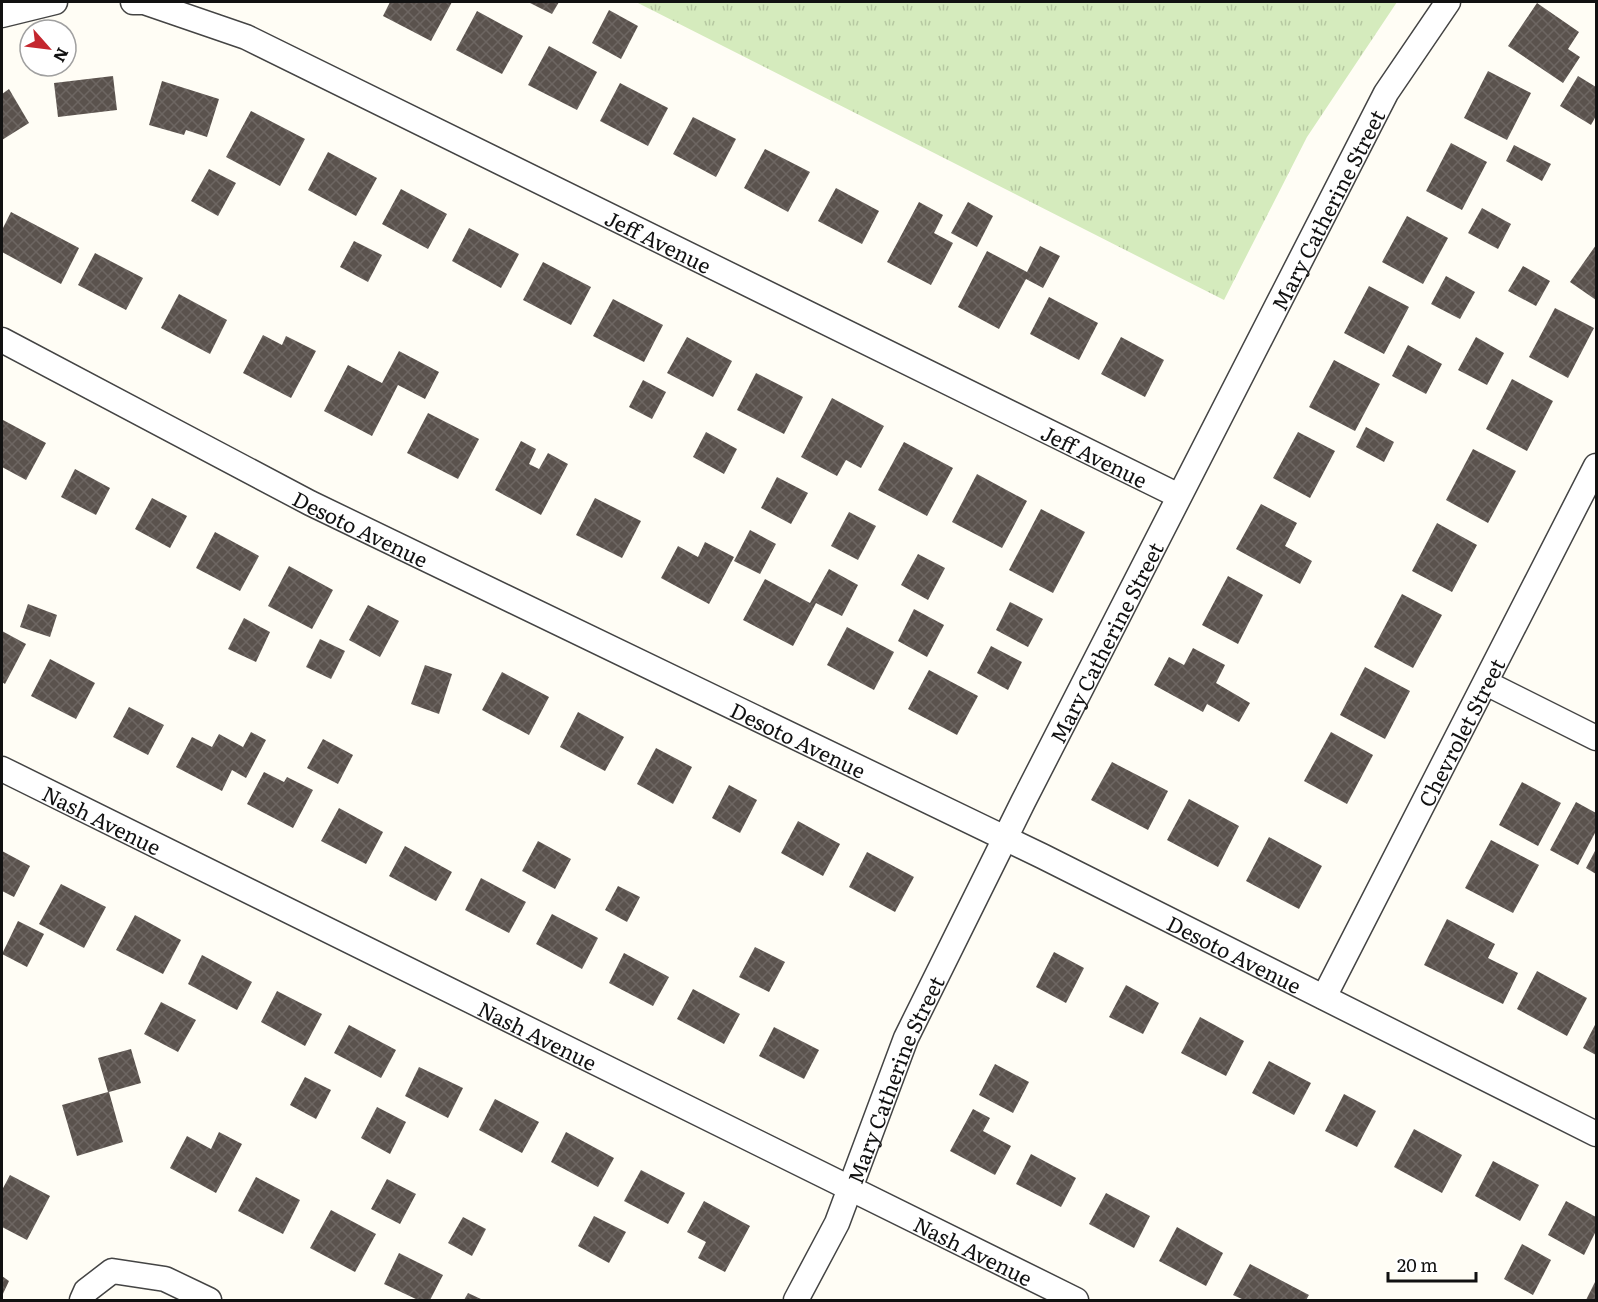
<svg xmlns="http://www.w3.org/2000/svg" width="1598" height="1302" viewBox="0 0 1598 1302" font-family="Literata,serif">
<defs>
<pattern id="grass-tufts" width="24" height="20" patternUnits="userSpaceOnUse" patternTransform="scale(1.5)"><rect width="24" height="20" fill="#d5ebbd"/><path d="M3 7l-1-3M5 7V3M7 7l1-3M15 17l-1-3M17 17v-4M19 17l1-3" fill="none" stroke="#b6c8a1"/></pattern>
<pattern id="building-cross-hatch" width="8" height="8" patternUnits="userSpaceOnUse" patternTransform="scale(1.5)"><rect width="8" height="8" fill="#5a524d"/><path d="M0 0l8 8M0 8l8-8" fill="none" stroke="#6d6662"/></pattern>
</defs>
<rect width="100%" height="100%" fill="#fffdf5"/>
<polygon fill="url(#grass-tufts)" points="636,2 1397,2 1307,137 1224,300"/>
<g fill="url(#building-cross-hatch)">
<polygon points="390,2 452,2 431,41 383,16"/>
<polygon points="528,2 559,2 552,14"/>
<polygon points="1537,3 1579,32 1568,49 1580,57 1563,83 1508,46"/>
<polygon points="609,10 638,26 621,59 592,43"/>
<polygon points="477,11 523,36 502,74 456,50"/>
<polygon points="549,46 597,72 577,110 528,85"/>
<polygon points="1488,71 1531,93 1507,140 1464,118"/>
<polygon points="113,76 117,110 58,117 54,83"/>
<polygon points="1578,76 1596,87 1596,116 1591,125 1560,106"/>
<polygon points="162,81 219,99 207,137 186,130 184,135 149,125"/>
<polygon points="620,83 668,108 648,146 600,121"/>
<polygon points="9,89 29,123 2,140 2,94"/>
<polygon points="251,111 305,139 280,186 226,157"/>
<polygon points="693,117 736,139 716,177 673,154"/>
<polygon points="1451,143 1487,162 1462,210 1426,191"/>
<polygon points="1514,145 1551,164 1542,181 1506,161"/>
<polygon points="765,149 810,172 788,212 744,188"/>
<polygon points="328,152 377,178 356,216 308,190"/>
<polygon points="209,169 236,183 218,216 191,201"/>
<polygon points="836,188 879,211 862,244 818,221"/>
<polygon points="401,189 447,214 428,249 382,224"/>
<polygon points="919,202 943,215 934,233 953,243 931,285 887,262"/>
<polygon points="968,202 993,216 977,247 951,233"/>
<polygon points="1482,208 1511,224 1498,249 1468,233"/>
<polygon points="11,212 79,248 61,284 2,252 2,230"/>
<polygon points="1407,216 1448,238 1423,284 1382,262"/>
<polygon points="469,228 519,254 501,288 452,261"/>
<polygon points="354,241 382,255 368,282 340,267"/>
<polygon points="1596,245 1596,300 1570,282"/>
<polygon points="1040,246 1060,256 1043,288 1026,279 999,329 958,307 987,251 1027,272"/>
<polygon points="95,253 143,278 126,310 78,285"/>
<polygon points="543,262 591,287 571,325 523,300"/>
<polygon points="1523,266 1550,281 1536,306 1508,291"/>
<polygon points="1446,276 1475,292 1460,319 1431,304"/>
<polygon points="1369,286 1409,307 1384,354 1344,333"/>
<polygon points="179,294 227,320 210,354 161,328"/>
<polygon points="1049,297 1098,323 1079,360 1030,334"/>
<polygon points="613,299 663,325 644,362 593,336"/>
<polygon points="1555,308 1594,328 1568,378 1529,357"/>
<polygon points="263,335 282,345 286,336 316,351 291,398 243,373"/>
<polygon points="687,337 732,361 713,397 667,373"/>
<polygon points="1121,337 1164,360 1145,397 1101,374"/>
<polygon points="1476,337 1504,353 1487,385 1458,370"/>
<polygon points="1408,345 1442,364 1426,394 1392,376"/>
<polygon points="399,351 439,372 425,399 398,385 372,436 324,411 348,365 382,383"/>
<polygon points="1334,360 1380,384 1355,431 1309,407"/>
<polygon points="756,373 803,397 784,434 737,410"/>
<polygon points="1512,379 1553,401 1527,451 1486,429"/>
<polygon points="643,380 666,392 652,419 629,407"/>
<polygon points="832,398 884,426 861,468 846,460 837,476 801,457"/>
<polygon points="428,413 479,439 458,479 407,453"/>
<polygon points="3,420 46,443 26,480 2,467"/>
<polygon points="1366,427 1394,442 1384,462 1356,447"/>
<polygon points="706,432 737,449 724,474 693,457"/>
<polygon points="1298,432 1335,451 1310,498 1273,478"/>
<polygon points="521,441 536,449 529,464 539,469 548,453 568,464 541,515 495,490"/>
<polygon points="904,442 953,468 927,516 878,490"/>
<polygon points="1473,449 1516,471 1488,523 1446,500"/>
<polygon points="75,469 110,488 96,515 61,497"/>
<polygon points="977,474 1027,501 1002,548 952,522"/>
<polygon points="777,477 808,493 791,524 761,508"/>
<polygon points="152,498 187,516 170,548 135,529"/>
<polygon points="595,498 641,521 622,558 576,535"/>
<polygon points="1261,504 1297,523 1285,546 1312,561 1300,584 1236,549"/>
<polygon points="1041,509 1085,532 1053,593 1009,570"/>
<polygon points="849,512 876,526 858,560 831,546"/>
<polygon points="1437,523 1477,545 1452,592 1412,571"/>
<polygon points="750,530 776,544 760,574 734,561"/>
<polygon points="215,532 259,556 240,591 196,568"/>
<polygon points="705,542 734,557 709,604 661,578 678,546 698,557"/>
<polygon points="918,554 945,568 928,600 901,585"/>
<polygon points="289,566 333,590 312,629 268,606"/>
<polygon points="829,569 858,585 842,616 816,603 793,646 743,620 765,579 810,603"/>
<polygon points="1228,576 1263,595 1238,644 1202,625"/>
<polygon points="1402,594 1442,615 1413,668 1374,647"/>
<polygon points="1010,602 1043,619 1028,647 996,630"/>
<polygon points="28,604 57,615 50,637 20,627"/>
<polygon points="368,605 399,621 380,657 349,640"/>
<polygon points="914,609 944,625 927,657 898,641"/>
<polygon points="244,618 270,632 256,662 228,649"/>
<polygon points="847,627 894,652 874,690 827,665"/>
<polygon points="2,631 26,644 5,684 2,682"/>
<polygon points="320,639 345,651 331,679 306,667"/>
<polygon points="991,646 1022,662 1008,690 977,673"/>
<polygon points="1193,648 1225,665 1216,683 1250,703 1239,722 1207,704 1203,712 1154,685 1169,657 1184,665"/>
<polygon points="50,659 95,683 76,719 31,696"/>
<polygon points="425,665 452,674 439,714 411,704"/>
<polygon points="1365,667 1410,691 1385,739 1340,715"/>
<polygon points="929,670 978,696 957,735 908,709"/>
<polygon points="502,672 549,697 529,735 482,710"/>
<polygon points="129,707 164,725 148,755 113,737"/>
<polygon points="578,712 624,737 605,771 560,747"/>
<polygon points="251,732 266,740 246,778 232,770 222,791 176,767 192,737 212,747 219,734 243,747"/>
<polygon points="1331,732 1373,755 1347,804 1304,781"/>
<polygon points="323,739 353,755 338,784 307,768"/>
<polygon points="656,748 692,767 673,804 637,784"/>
<polygon points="1112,762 1168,791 1148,830 1091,800"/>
<polygon points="264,772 284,782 287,777 313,790 293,828 247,804"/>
<polygon points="1522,782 1561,803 1538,846 1499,825"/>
<polygon points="729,785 757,800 740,833 712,818"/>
<polygon points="1189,799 1239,826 1218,867 1167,840"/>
<polygon points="1576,802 1596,813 1596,831 1578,865 1550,850"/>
<polygon points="339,808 383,832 366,864 321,841"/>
<polygon points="798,821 840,844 823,876 781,853"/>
<polygon points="1269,837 1322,866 1299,909 1246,881"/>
<polygon points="1491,840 1539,865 1513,913 1465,888"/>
<polygon points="538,841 571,859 555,889 522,871"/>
<polygon points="405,846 452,872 436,901 389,876"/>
<polygon points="1596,849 1596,874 1586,868"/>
<polygon points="2,851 30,866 14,897 2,891"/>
<polygon points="867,852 914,877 895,912 849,887"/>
<polygon points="481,878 526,902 509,933 465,910"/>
<polygon points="61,884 106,907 84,948 39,924"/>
<polygon points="618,886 640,897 627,922 605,910"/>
<polygon points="552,914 598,938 582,969 536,944"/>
<polygon points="135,915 181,940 163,974 116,950"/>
<polygon points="1447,919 1495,944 1488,958 1518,973 1503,1004 1424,965"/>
<polygon points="18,921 44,934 27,967 2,954"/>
<polygon points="755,947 785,962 769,992 739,977"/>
<polygon points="1054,952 1084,968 1066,1003 1036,987"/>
<polygon points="624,953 669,977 653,1006 609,983"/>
<polygon points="202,955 252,982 237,1010 188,984"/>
<polygon points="1537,971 1587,998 1567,1036 1517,1009"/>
<polygon points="1126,985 1159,1003 1143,1034 1109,1017"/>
<polygon points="693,989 740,1014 724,1044 677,1019"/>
<polygon points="277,991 322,1014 305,1046 261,1022"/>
<polygon points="161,1002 196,1020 178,1052 144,1034"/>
<polygon points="1200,1017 1244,1041 1226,1076 1181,1053"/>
<polygon points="1596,1023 1596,1055 1583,1048"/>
<polygon points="349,1025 396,1050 381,1078 334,1053"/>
<polygon points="774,1027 819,1050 804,1079 759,1056"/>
<polygon points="131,1049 141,1083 109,1092 123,1142 77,1156 62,1105 108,1092 98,1058"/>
<polygon points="1269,1061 1311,1083 1294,1115 1252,1093"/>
<polygon points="995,1064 1029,1082 1013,1113 979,1095"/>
<polygon points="419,1067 463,1088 448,1118 405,1096"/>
<polygon points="305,1077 331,1090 316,1119 290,1105"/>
<polygon points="1344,1094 1376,1111 1357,1147 1325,1131"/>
<polygon points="495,1099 539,1122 522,1153 479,1130"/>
<polygon points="377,1107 406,1122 390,1154 361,1138"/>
<polygon points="973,1109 990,1118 983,1131 1011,1146 995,1175 950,1151"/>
<polygon points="1414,1129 1462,1155 1442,1193 1394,1167"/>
<polygon points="219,1132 242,1144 216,1193 170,1168 187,1136 211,1149"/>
<polygon points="566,1132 614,1158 598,1187 551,1162"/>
<polygon points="1031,1154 1076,1178 1061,1207 1016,1184"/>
<polygon points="1493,1161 1539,1185 1520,1221 1475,1196"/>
<polygon points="641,1170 685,1193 668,1224 624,1201"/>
<polygon points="10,1175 50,1196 27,1240 2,1227 2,1190"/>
<polygon points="256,1177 300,1200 283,1234 238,1211"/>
<polygon points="387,1179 416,1194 400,1224 371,1209"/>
<polygon points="1106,1193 1150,1216 1134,1248 1089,1224"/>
<polygon points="704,1201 750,1226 725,1272 698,1258 706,1242 687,1232"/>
<polygon points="1566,1201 1596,1217 1596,1231 1584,1255 1548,1235"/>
<polygon points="331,1210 376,1234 355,1272 310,1248"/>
<polygon points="594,1216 626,1232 609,1263 578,1246"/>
<polygon points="463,1217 486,1229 472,1256 448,1243"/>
<polygon points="1177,1227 1223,1253 1206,1286 1159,1261"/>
<polygon points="1522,1244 1551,1260 1533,1295 1504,1279"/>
<polygon points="399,1253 443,1275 430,1300 418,1300 384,1284"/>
<polygon points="1250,1264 1309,1295 1306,1300 1244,1300 1233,1295"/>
<polygon points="2,1276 9,1281 2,1296"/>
<polygon points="1596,1280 1596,1300 1586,1300"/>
<polygon points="468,1293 483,1300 464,1300"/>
</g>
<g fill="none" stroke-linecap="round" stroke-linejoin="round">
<defs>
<g id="minor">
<path id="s1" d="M133,2H144L246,37L1179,496"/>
<polyline points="2,15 55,2"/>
<path id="s2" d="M2,340L310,503L1042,856L1596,1134"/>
<polyline points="1486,683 1596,738"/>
<path id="s3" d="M2,769L1076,1300"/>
<path id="s4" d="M1324,997L1596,466"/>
<polyline points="82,1300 86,1291 112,1271 165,1279 209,1300"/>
<path id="s5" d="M796,1300L837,1223L906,1038L1023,802L1386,93L1448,2"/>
</g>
</defs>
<use href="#minor" stroke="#444" stroke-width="27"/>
<use href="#minor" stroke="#fff" stroke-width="24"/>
</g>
<g text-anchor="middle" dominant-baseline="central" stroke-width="6" stroke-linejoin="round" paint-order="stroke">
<g font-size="21" fill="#111" stroke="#fff">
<text stroke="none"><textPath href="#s5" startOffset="1214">Mary Catherine Street</textPath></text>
<text stroke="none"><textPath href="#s1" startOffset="579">Jeff Avenue</textPath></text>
<text stroke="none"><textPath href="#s1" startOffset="1065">Jeff Avenue</textPath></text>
<text stroke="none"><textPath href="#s2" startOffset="405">Desoto Avenue</textPath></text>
<text stroke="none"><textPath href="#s5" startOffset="728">Mary Catherine Street</textPath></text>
<text stroke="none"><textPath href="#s4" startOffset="298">Chevrolet Street</textPath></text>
<text stroke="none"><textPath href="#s2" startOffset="891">Desoto Avenue</textPath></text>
<text stroke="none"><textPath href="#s3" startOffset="112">Nash Avenue</textPath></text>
<text stroke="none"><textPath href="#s2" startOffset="1377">Desoto Avenue</textPath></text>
<text stroke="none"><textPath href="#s3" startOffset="598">Nash Avenue</textPath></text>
<text stroke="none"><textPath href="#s5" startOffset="242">Mary Catherine Street</textPath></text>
<text stroke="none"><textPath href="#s3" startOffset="1084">Nash Avenue</textPath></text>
</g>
</g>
<rect width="1598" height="1302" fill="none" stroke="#111111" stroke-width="6"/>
<g transform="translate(48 48) rotate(118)"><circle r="28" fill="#ffffff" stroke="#a0a0a0" stroke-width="1.5"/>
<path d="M0-4.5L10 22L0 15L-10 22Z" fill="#c4262e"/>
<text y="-9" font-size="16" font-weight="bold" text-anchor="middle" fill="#111111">N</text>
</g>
<path d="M1388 1272v9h88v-9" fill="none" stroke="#111111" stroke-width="3"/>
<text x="1397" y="1272" font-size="18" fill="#111111" stroke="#ffffff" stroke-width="4.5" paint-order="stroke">20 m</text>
</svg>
